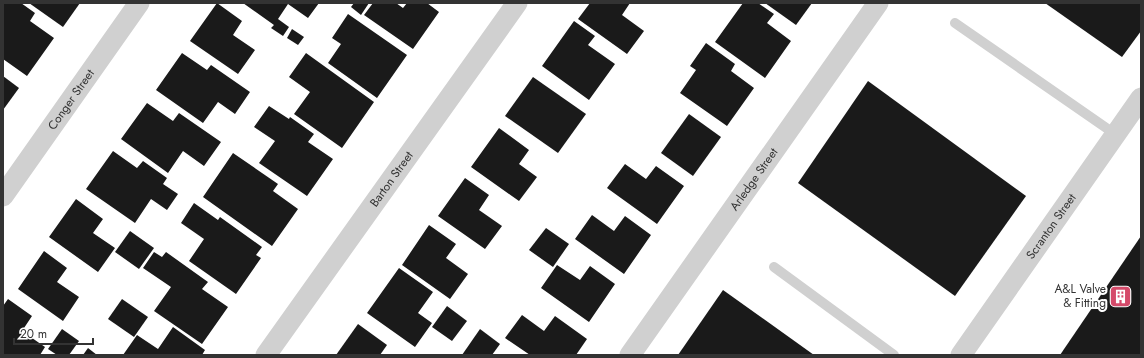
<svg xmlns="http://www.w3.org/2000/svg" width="1144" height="358" viewBox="0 0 1144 358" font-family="Jost,sans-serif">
<rect width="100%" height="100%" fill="#fff"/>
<g fill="#1a1a1a">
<polygon points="3,3 21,3 35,13 30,21 54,38 27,76 3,59"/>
<polygon points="29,3 80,3 63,27"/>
<polygon points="217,3 242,21 233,35 255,50 238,74 190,41"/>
<polygon points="243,3 319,3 308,18 288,4 278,19 289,27 283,36 271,28 274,25"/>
<polygon points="354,3 369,3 361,15 351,7"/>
<polygon points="373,3 396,3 403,8 407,3 427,3 439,12 413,49 364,15"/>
<polygon points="590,3 630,3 622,15 644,31 627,54 578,19"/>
<polygon points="743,3 758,3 774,14 767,23 791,41 765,78 715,42"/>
<polygon points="765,3 812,3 796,25"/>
<polygon points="1045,3 1141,3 1141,31 1122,57"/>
<polygon points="348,14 407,55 377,98 328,63 341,44 332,38"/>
<polygon points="574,21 595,36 588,45 615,64 589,100 542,66"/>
<polygon points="292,29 304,37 298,45 287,38"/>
<polygon points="706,43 735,64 731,71 754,88 727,126 680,93 696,70 690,66"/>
<polygon points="182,53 207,70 211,65 250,92 235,114 218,102 203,123 156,90"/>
<polygon points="306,53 374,102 342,148 294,114 310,92 289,77"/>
<polygon points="3,76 19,88 3,110"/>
<polygon points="533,77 586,114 558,153 505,116"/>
<polygon points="868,81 1026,196 955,296 798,183"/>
<polygon points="147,103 173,121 179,113 221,142 204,166 183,151 168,173 121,139"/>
<polygon points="269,106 289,119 290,117 314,134 308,142 333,159 307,196 259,163 275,141 254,127"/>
<polygon points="689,114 721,137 693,176 661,153"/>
<polygon points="499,128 529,150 519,164 537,177 519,201 471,167"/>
<polygon points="113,151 137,168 143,161 167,178 163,184 178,194 167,210 151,199 135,223 86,189"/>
<polygon points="233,153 278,184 273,191 298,209 272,246 203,197"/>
<polygon points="625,164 646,179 656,166 684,186 657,224 607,188"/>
<polygon points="465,178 489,195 479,210 502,226 485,249 438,216"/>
<polygon points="76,199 103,219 93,233 115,248 98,272 49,237"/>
<polygon points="194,203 218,220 220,217 262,247 256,255 261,258 236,294 189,261 204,239 181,223"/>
<polygon points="592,215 614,231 625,216 651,235 624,274 575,239"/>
<polygon points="429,225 456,244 446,258 468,274 450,299 402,265"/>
<polygon points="546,228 569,244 553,267 529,250"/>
<polygon points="130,231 154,248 139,269 115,252"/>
<polygon points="1141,236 1141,355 1060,355"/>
<polygon points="44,251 67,268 57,282 79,297 63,321 18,289"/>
<polygon points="154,252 162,257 166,252 208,282 202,289 228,307 202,344 154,311 171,287 143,268"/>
<polygon points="557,265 580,280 590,266 615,284 589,322 541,288"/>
<polygon points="399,268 433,292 418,313 432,323 415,347 367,313"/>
<polygon points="723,290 814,355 678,355"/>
<polygon points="8,299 32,316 22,331 45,347 40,355 5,355 3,353 3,306"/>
<polygon points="122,299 148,317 134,337 108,319"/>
<polygon points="447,306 467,321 452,341 432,327"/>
<polygon points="522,315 544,331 555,316 587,339 576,355 530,355 505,338"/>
<polygon points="358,324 387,345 380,355 336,355"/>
<polygon points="173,327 205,350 202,355 123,355 137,335 158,349"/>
<polygon points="62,329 79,341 69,355 57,355 48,349"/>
<polygon points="480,329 500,344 492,355 462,355"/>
<polygon points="88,348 97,355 83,355"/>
</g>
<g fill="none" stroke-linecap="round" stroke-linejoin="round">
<g stroke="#d0d0d0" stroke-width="10">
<polyline points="955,23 1115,134"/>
<polyline points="774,267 894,355"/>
</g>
<g stroke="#d0d0d0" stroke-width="21">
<path id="s1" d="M3,196L139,3"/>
<path id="s2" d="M266,355L517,3"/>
<path id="s3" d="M630,355L878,3"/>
<path id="s4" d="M961,355L1141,98"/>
</g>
</g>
<defs>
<symbol id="building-square" viewBox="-11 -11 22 22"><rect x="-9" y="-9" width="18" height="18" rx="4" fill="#d54a6a" stroke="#fff"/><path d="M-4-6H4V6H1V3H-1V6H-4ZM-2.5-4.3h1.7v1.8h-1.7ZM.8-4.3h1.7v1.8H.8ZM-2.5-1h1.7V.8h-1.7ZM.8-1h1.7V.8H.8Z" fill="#fff"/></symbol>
</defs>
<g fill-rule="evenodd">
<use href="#building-square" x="1108" y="284" width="25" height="25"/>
</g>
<g text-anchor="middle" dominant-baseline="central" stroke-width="4" stroke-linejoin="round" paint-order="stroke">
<g font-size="12" fill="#333" stroke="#fff">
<text stroke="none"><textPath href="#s1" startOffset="118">Conger Street</textPath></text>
<text stroke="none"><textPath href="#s2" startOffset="216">Barton Street</textPath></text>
<text stroke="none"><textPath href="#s3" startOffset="215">Arledge Street</textPath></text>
<text stroke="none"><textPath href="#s4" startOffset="157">Scranton Street</textPath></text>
</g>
<g font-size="12" fill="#333" stroke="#fff" text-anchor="end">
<text x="1106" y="289">A&amp;L Valve<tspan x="1106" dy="14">&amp; Fitting</tspan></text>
</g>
</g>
<rect width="1144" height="358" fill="none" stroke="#333333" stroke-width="8"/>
<path d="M14 338v6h79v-6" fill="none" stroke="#333333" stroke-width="2"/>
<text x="20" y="338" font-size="12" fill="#333333" stroke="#ffffff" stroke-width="3" paint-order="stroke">20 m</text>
</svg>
